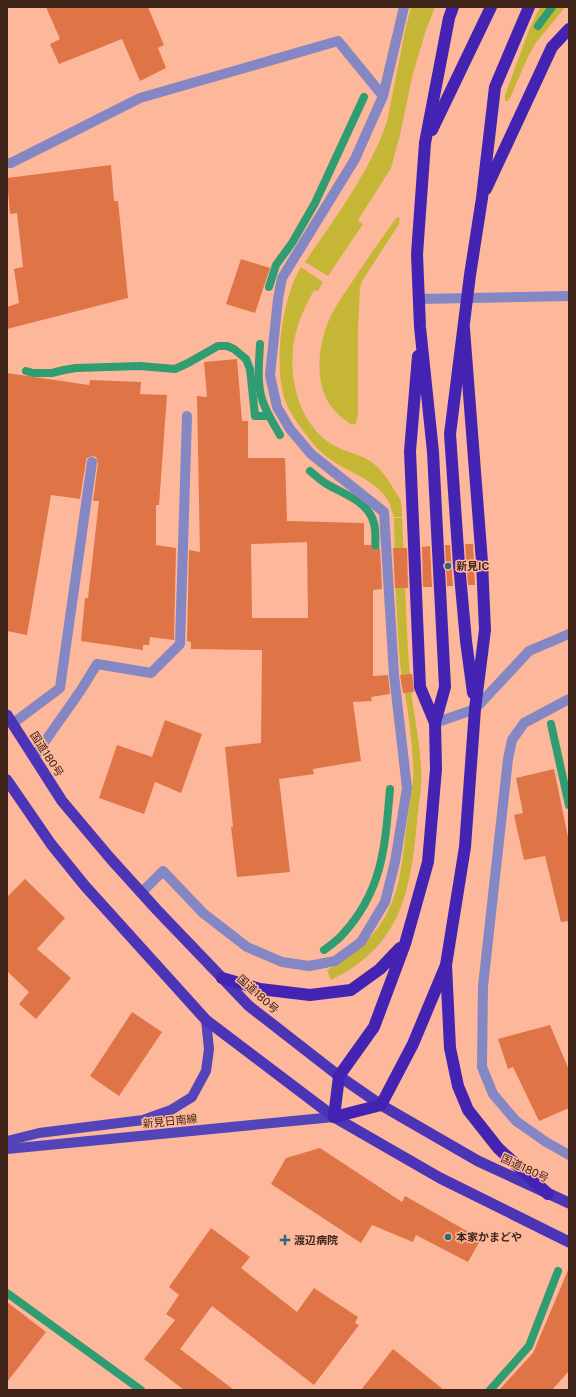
<svg xmlns="http://www.w3.org/2000/svg" width="576" height="1397" viewBox="0 0 576 1397" font-family="'Public Sans','Noto Sans JP',sans-serif">
<rect width="100%" height="100%" fill="#fdb79b"/>
<g fill="#c5b735">
<path d="M411,7H435L425,33L412,77L400,135L391,168L358,220L363,224L328,276L305,262C335,218 369,173 387,122L405,31Z"/>
<polygon points="540,7 565,7 535,44 527,59 510,98 508,101 505,101 505,95 529,30"/>
<path d="M397,217L400,218L399,224L362,281L360,288L358,328V415L356,423L352,425C344,420 336,413 330,405C315,383 318,348 327,325C332,311 342,297 350,285C365,262 381,239 397,217Z"/>
<path d="M301,267L323,282L318,291L314,290C307,303 300,317 296,332C286,370 296,421 331,444C341,450 354,453 365,458C379,465 387,478 395,491C397,494 400,498 401,502C402,506 402,512 402,517H394C392,512 391,507 389,502C374,476 342,472 321,452C311,442 289,414 285,400C273,365 282,298 301,267Z"/>
<path d="M394,518H402C405,575 406,633 411,690C414,716 420,742 421,768C423,785 418,805 417,822C410,894 401,946 331,980L327,970C356,956 380,932 392,902C401,880 403,854 406,831C408,814 411,797 413,780C414,760 411,739 409,720C407,701 402,682 400,663C396,614 395,566 394,518Z"/>
</g>
<g fill="none" stroke-linecap="round" stroke-linejoin="round">
<g stroke="#2f9c71" stroke-width="8">
<polyline points="538,26 552,7"/>
<polyline points="269,287 276,265 292,243 315,203 364,97"/>
<path d="M260,344C259,365 256,388 265,407C269,417 275,426 280,435"/>
<polyline points="26,371 33,373 52,373 64,370 76,368 140,366 175,369 188,363 218,346 227,346 234,349 246,359 250,369 255,416 269,416"/>
<path d="M310,471C315,475 319,479 325,483C344,495 372,501 375,529C376,539 375,549 375,560"/>
<polyline points="551,724 569,805"/>
<path d="M324,950C331,945 338,940 343,934C383,890 385,846 390,789"/>
<polyline points="7,1293 141,1390"/>
<polyline points="490,1390 529,1346 558,1271"/>
</g>
</g>
<g fill="#df7446" fill-rule="evenodd">
<polygon points="46,7 148,7 164,45 158,48 166,68 140,81 122,39 59,64 50,44 60,39"/>
<polygon points="111,165 114,201 118,201 128,298 7,329 7,307 19,303 14,269 23,267 17,213 10,214 7,178"/>
<polygon points="241,259 270,268 255,313 226,304"/>
<path d="M237,359L242,421H248V458H285L287,521L364,523V545H372V549H380L382,589L373,590V676L388,675L390,694L371,697L372,701L353,702L361,761L313,769L314,774L279,779L290,872L237,877L231,827H233L225,747L261,743L262,650L191,649V642L187,641L189,550L200,552L197,396L207,397L204,362ZM307,542L308,618H252L251,544Z"/>
<polygon points="7,373 89,385 90,380 141,382 140,394 167,395 159,505 156,505 156,545 176,548 174,640 150,637 149,645 143,645 143,650 81,641 85,598 88,598 99,501 93,501 98,463 96,457 93,456 87,458 86,461 80,499 51,495 27,635 7,631"/>
<polygon points="465,544 473,544 475,585 468,585"/>
<polygon points="445,545 450,545 453,586 447,586"/>
<polygon points="430,546 432,587 423,587 422,547"/>
<polygon points="393,548 407,548 408,588 395,588"/>
<polygon points="412,674 414,692 403,693 400,675"/>
<polygon points="165,720 202,734 181,793 155,782 144,814 99,798 117,745 152,757"/>
<polygon points="554,769 569,842 569,921 561,922 545,856 524,860 514,815 523,813 516,778"/>
<polygon points="25,879 65,918 37,949 71,978 36,1019 19,1004 29,992 7,971 7,897"/>
<polygon points="132,1012 162,1032 119,1096 90,1076"/>
<polygon points="550,1025 569,1070 569,1108 539,1121 513,1067 508,1069 498,1039"/>
<polygon points="320,1148 402,1202 405,1196 481,1239 468,1262 416,1235 413,1242 372,1225 361,1243 271,1184 286,1158"/>
<polygon points="211,1228 250,1257 241,1268 297,1312 314,1288 358,1317 355,1323 359,1325 314,1385 212,1306 180,1349 234,1390 184,1390 144,1359 175,1320 166,1314 179,1295 169,1287"/>
<polygon points="569,1268 569,1371 552,1390 499,1390 533,1353"/>
<polygon points="7,1302 46,1332 7,1382"/>
<polygon points="393,1349 444,1390 361,1390"/>
</g>
<g fill="none" stroke-linecap="round" stroke-linejoin="round">
<g stroke="#8586c4" stroke-width="10">
<polyline points="419,299 569,296"/>
<polyline points="569,699 524,723 512,740 508,759 483,986 482,1067 493,1094 516,1121 546,1142 569,1155"/>
<polyline points="435,723 475,709 529,651 569,634"/>
</g>
<g stroke="#8586c4" stroke-width="10">
<polyline points="7,163 11,163 140,98 338,41 383,96"/>
<polyline points="12,724 60,688 92,462"/>
<polyline points="34,757 81,690 97,664 151,673 180,644 187,416"/>
<polyline points="141,893 163,871 203,913 247,947 282,962 309,966 335,961 361,942 385,902 395,862 407,788 394,675 384,512 311,454 290,429 277,407 270,375 278,299 282,278 355,159 383,96 404,7"/>
</g>
<g stroke="#5345b9" stroke-width="10">
<polyline points="7,1141 39,1133 143,1120 171,1110 192,1097 206,1071 209,1049 206,1020"/>
<polyline points="7,1149 334,1117"/>
</g>
<g stroke="#4c34b6" stroke-width="11">
<polyline points="7,715 62,801 110,858 157,910 249,1006 339,1076 381,1105 478,1161 569,1203"/>
<polyline points="7,780 51,844 85,886 206,1020 334,1117 440,1178 569,1242"/>
</g>
<g stroke="#4423b2" stroke-width="12">
<polyline points="432,130 491,7"/>
<polyline points="486,189 552,47 569,29"/>
<polyline points="464,329 482,562 485,630 475,709 465,847 446,965 450,1048 458,1086 468,1110 498,1148 548,1194"/>
<polyline points="418,356 410,451 420,687 435,723"/>
<polyline points="473,693 466,641 459,564 450,434 470,275 482,198 495,87 529,7"/>
<polyline points="446,965 413,1044 381,1105 334,1117 339,1076 374,1027 405,944 428,862 436,769 435,723 445,687 433,452 420,327 417,254 425,143 449,18 453,7"/>
<polyline points="222,978 260,989 310,995 351,990 380,969 400,948"/>
</g>
</g>
<g fill="#29697d" stroke="#fdb79b" stroke-width="1.5">
<circle cx="448" cy="566" r="4"/>
<circle cx="448" cy="1237" r="4"/>
<path d="M283 1234h4v4h4v4h-4v4h-4v-4h-4v-4h4z"/>
</g>
<g text-anchor="middle" dominant-baseline="central" stroke-width="3" stroke-linejoin="round" paint-order="stroke">
<g font-size="11" font-weight="bold" fill="#3f241a" stroke="#fdb79b" text-anchor="start">
<text x="456" y="566">新見IC</text>
<text x="456" y="1237">本家かまどや</text>
<text x="294" y="1240">渡辺病院</text>
</g>
<g font-size="11" fill="#3f241a" stroke="#fdb79b">
<text transform="translate(47 754) rotate(57)">国道180号</text>
<text transform="translate(258 994) rotate(42)">国道180号</text>
<text transform="translate(170 1121) rotate(-6)">新見日南線</text>
<text transform="translate(525 1168) rotate(25)">国道180号</text>
</g>
</g>
<rect width="576" height="1397" fill="none" stroke="#3f241a" stroke-width="16"/>
</svg>
